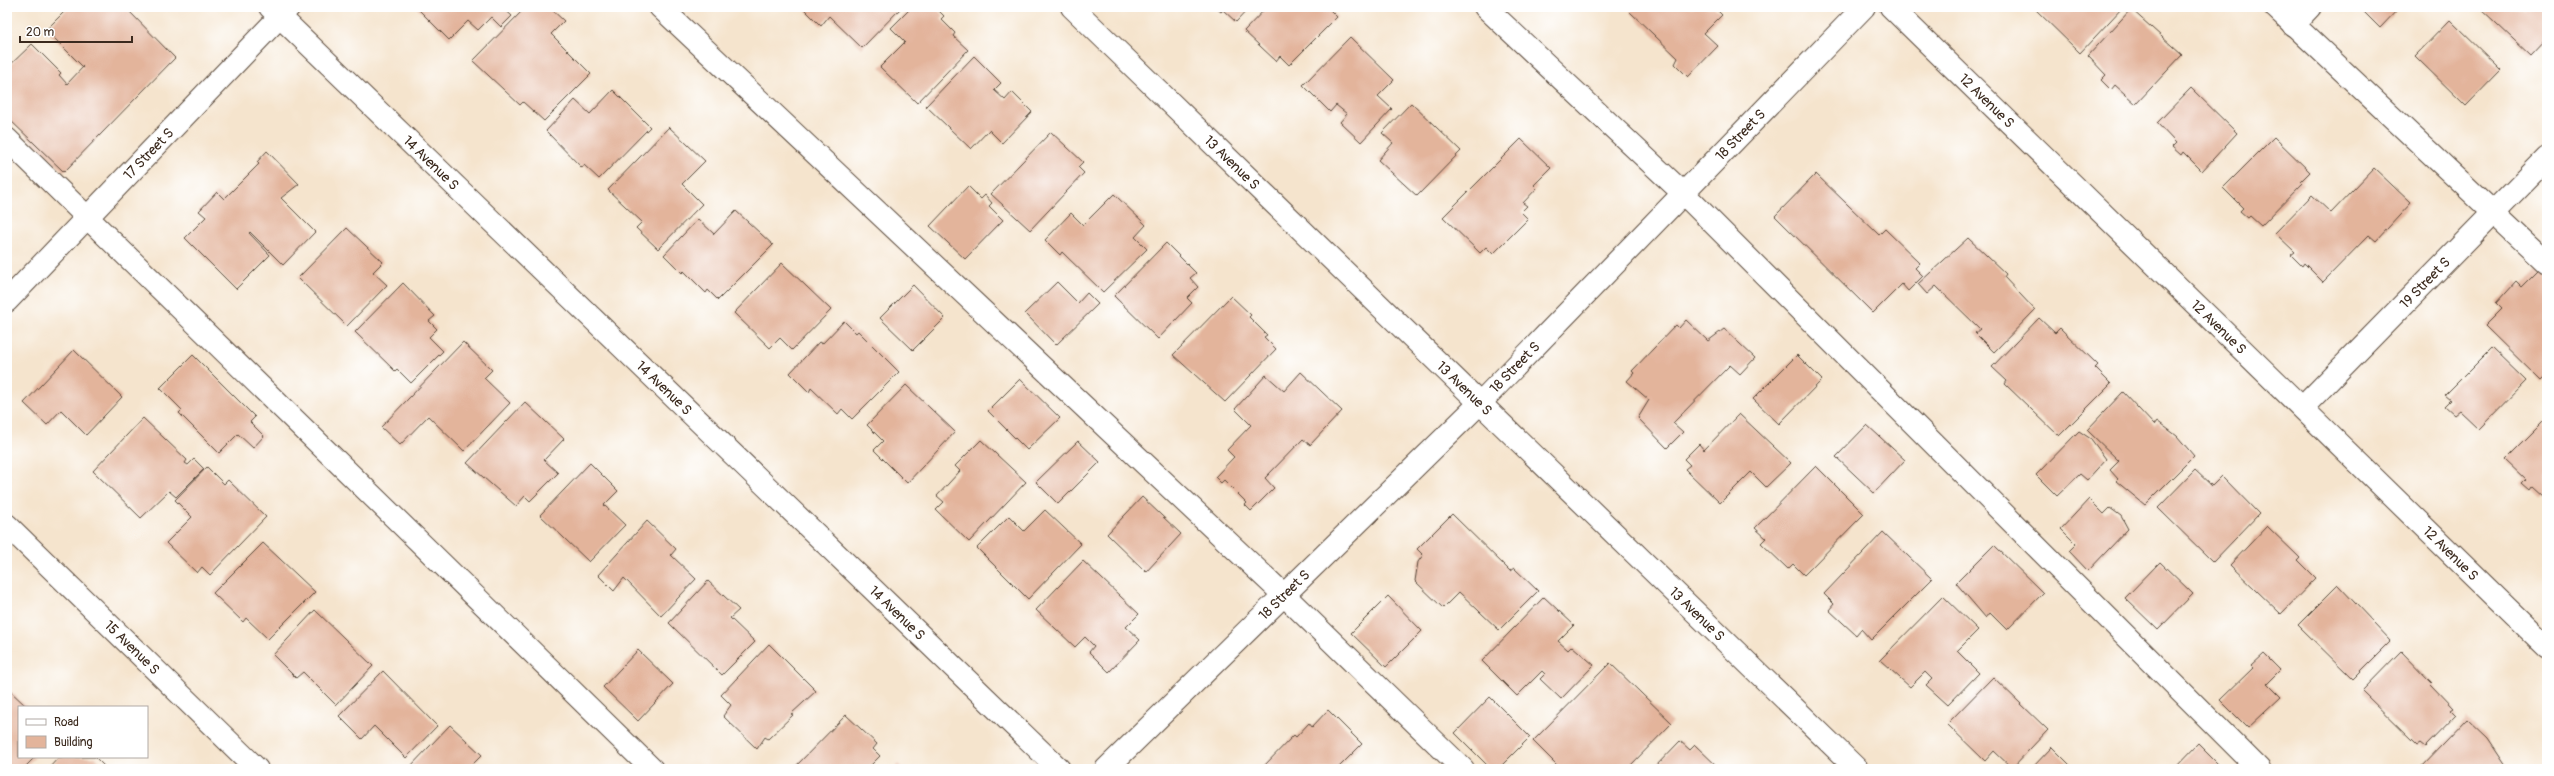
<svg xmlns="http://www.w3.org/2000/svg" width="2554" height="776" viewBox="0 0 2554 776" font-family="Pangolin,sans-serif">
<rect width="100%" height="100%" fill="#fff"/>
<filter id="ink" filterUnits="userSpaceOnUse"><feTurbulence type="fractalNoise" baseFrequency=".025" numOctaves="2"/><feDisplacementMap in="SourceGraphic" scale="8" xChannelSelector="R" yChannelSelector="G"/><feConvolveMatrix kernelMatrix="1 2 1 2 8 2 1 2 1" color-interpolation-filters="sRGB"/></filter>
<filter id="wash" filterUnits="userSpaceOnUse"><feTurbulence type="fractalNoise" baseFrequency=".012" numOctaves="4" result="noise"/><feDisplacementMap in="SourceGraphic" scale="16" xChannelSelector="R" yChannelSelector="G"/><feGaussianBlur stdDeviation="0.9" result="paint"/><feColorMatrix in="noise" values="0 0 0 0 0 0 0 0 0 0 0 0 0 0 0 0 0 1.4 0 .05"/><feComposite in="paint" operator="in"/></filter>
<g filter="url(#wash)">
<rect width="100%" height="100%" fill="#f5e4cd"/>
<g id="blocks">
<g fill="#e3b49b">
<polygon points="69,7 125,7 175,58 64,172 7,117 7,68 32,44 61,73 59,75 67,84 83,67 46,30"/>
<polygon points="416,7 502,7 512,16 501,27 491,17 478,30 468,21 449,40"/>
<polygon points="526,7 549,7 564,21 551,34 591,74 544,121 523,102 520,105 473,61"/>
<polygon points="802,7 902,7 862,48 829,16 821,26"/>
<polygon points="912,7 935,7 944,16 941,19 955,33 953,36 968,50 917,103 880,67 905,42 891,28"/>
<polygon points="1215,7 1250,7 1236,22 1223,10 1221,12"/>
<polygon points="1267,7 1327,7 1337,17 1289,65 1280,56 1276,61 1244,31"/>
<polygon points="1635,7 1714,7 1722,15 1704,33 1718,46 1688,77 1675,64 1678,58 1630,12"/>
<polygon points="2033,7 2123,7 2080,53"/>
<polygon points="2359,7 2400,7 2380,28"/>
<polygon points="2479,7 2547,7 2547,39 2531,56"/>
<polygon points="2131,9 2182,55 2136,104 2115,85 2111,90 2101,80 2106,75 2088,56"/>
<polygon points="2450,20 2501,70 2466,106 2415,56"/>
<polygon points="1350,37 1394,80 1378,96 1392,109 1361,142 1340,122 1347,114 1336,105 1330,112 1303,85"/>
<polygon points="974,56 1001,83 994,90 1005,100 1012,92 1032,112 1002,143 989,130 971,149 926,106"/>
<polygon points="2191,88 2237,133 2202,171 2183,152 2181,155 2172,147 2176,143 2157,123"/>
<polygon points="613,90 650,127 599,179 584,165 582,168 546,131 575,100 590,114"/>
<polygon points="1411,103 1461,151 1417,196 1378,160 1393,143 1382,133"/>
<polygon points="669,127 705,161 682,184 702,204 658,249 636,228 642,222 608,190"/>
<polygon points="1051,132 1083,162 1078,167 1084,173 1030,230 991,194"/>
<polygon points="2274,137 2310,172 2301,181 2303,183 2261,226 2250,216 2248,218 2240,211 2243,208 2223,188"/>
<polygon points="1521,139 1551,168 1534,185 1537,188 1523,203 1527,206 1521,212 1528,219 1493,254 1486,247 1480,253 1443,217"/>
<polygon points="267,151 299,184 281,198 315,232 283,265 250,232 249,233 270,255 236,289 185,238 206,217 199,211 217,192 224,199 259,164 257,162"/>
<polygon points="2374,168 2411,203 2376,241 2369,235 2323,282 2304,263 2302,266 2291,255 2295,252 2275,233 2312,195 2331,213"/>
<polygon points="1816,174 1879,235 1885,229 1920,263 1915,268 1923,276 1908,291 1902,284 1873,313 1775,216"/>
<polygon points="968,186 981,199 985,195 992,203 989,206 1003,220 965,259 930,226"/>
<polygon points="1114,194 1146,225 1135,237 1147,249 1103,292 1062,252 1060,255 1045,240 1071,213 1083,225"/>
<polygon points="736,211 773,245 718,300 708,290 706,293 684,271 682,273 664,255 698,219 714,234"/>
<polygon points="347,228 383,262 373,272 387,285 347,326 298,278"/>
<polygon points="1968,238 2006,274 2004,277 2035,310 1994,352 1975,333 1980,329 1936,286 1927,294 1918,284"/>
<polygon points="1166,243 1196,273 1190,278 1198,287 1187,298 1192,303 1158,339 1114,296"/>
<polygon points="782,263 831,310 792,350 780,338 770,348 734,313"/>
<polygon points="2539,270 2547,277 2547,375 2541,381 2485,326 2502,309 2496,303 2516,281 2522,287"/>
<polygon points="1057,282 1078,303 1087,293 1098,304 1056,345 1025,313"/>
<polygon points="403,283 435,316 429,321 437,329 429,337 443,351 411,383 397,369 395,371 355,332"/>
<polygon points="913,285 945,318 913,350 880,318"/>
<polygon points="1231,296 1251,315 1249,317 1267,335 1264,337 1276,349 1225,402 1173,355"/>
<polygon points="2039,318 2055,333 2060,328 2098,365 2095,368 2111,384 2059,436 2005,384 2007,381 1992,367"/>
<polygon points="1686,320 1708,341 1724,329 1755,358 1740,374 1730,365 1673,423 1683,432 1667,448 1638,418 1649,400 1627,381 1634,373 1632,371 1676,325 1679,328"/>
<polygon points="844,321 856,333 858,331 899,372 852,419 842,409 838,414 811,388 809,392 790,373 819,342 822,344"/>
<polygon points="463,342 492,370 484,378 510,403 464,451 428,416 400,445 381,427"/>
<polygon points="2492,348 2526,381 2479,429 2459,410 2454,414 2445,406 2451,400 2445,395"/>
<polygon points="74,350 122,397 86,435 61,410 47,425 24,403"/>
<polygon points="193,355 255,417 250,422 264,436 253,448 238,434 219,453 179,413 182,410 160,388"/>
<polygon points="1797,355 1822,380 1779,424 1753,399"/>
<polygon points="1301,372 1342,411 1310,445 1303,439 1265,478 1274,488 1251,511 1245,505 1247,503 1224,480 1221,483 1215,477 1234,457 1227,450 1251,425 1235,409 1266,375 1284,391"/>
<polygon points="1020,379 1060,418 1027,450 988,411"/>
<polygon points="906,385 955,432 907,483 874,450 883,441 867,425"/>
<polygon points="2123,392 2154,425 2157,421 2177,436 2194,456 2145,505 2116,481 2118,479 2110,470 2119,461 2087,430"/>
<polygon points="525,402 564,439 544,460 558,473 530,501 525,496 516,506 467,463"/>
<polygon points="1739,414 1791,463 1766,487 1751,472 1720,503 1685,469 1690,465 1684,459 1699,444 1704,450"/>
<polygon points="143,418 187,460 185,463 188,465 194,459 204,469 176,497 169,491 141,518 93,471"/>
<polygon points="2546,419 2547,491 2542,497 2531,487 2529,490 2521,483 2525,479 2505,460"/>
<polygon points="1867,425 1905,460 1874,493 1836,457"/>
<polygon points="2079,431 2091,439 2106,459 2087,480 2080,474 2057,496 2036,475"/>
<polygon points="981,440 1026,482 969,542 936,510 944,502 937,496 960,471 955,466"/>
<polygon points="1078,441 1100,462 1058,504 1036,482"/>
<polygon points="590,463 618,491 604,505 625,525 589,562 540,515"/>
<polygon points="1816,466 1864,514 1804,575 1793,564 1788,569 1761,543 1766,538 1755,528"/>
<polygon points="207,467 224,484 228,480 266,517 210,575 202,567 197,573 166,543 192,517 175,500"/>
<polygon points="2195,470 2212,486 2222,476 2259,514 2213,562 2158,508"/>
<polygon points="1142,497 1181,534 1146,572 1107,534"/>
<polygon points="2089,499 2104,514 2110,508 2121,516 2128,529 2088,571 2069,551 2076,544 2061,529"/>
<polygon points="1045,510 1081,544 1028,599 977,548 1009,516 1024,531"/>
<polygon points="1452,514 1510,571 1514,568 1538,591 1499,630 1459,592 1443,608 1415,581 1418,562 1423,555 1417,549"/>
<polygon points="647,521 676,549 671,555 696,579 661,616 624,578 614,591 598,575"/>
<polygon points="2267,526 2300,558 2298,560 2316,578 2281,614 2230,565"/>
<polygon points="1883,532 1932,579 1871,640 1861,629 1856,635 1829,610 1834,604 1824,594"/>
<polygon points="263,543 315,592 268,639 246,618 243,622 213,593"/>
<polygon points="1994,545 2043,593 2007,630 1990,613 1986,618 1956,583"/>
<polygon points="1083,561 1139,614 1126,627 1140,640 1109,672 1089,652 1094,646 1085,637 1075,647 1036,610"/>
<polygon points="2160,562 2193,594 2158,630 2125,598"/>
<polygon points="708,581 739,610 730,618 755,642 722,675 669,623"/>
<polygon points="2338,585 2391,641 2353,679 2298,625"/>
<polygon points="1388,596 1422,631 1386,667 1351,633"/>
<polygon points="1943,596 1978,630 1957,651 1979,673 1948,705 1926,685 1932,679 1925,672 1910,687 1880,660"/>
<polygon points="1544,597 1574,625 1558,641 1568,650 1572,646 1594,665 1561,699 1540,679 1545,674 1542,671 1517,696 1482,661"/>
<polygon points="315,610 373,666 336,705 303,672 296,678 273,655"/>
<polygon points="769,644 816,691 791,714 793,715 768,739 765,737 757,749 723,716 731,705 721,695"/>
<polygon points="638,650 673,684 638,721 603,687"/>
<polygon points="2401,651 2432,683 2431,684 2454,708 2451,710 2456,715 2425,747 2420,743 2417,745 2362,691"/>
<polygon points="2264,654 2280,670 2267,683 2281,697 2248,728 2220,700 2253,668 2251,666"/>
<polygon points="1610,663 1672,723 1627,769 1561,769 1533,741"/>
<polygon points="383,671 437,726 406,758 374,726 362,739 339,716"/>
<polygon points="1993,677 2048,730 2012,768 1994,751 1985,761 1947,724"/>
<polygon points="7,688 27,707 19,707 19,757 35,757 23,769 12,769 7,764"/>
<polygon points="1490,697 1530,737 1498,769 1491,769 1455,733"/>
<polygon points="1328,710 1362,744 1337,769 1261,769 1294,735 1296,737 1309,723 1312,727"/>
<polygon points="846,715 877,744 873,749 880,756 867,769 793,769"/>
<polygon points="2467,719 2488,739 2508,769 2419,769"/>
<polygon points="450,725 482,755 471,766 474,769 408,769"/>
<polygon points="1680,741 1690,750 1695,745 1720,769 1653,769"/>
<polygon points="2198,744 2223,769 2174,769"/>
<polygon points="2052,747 2074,769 2031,769"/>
<polygon points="59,757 95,757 104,766 101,769 48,769"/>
<polygon points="898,764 903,769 894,769"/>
</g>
</g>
</g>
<g filter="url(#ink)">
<use href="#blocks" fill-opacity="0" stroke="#574638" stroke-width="1"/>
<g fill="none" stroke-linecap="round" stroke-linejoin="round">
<defs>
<g id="minor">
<path id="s1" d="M270,7L1059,769"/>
<polyline points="660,7 1284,595 1463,769"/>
<path id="s2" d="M1072,7L1857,769"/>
<polyline points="1485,7 1683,193 2259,769"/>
<path id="s3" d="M1891,7L2547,647"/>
<polyline points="2275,7 2547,263"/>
<polyline points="2293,25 2310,7"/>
<polyline points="7,139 652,769"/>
<path id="s4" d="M7,301L289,7"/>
<path id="s5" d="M2303,407L2547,158"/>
<path id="s6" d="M7,525L257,769"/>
<path id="s7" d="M1106,769L1479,404L1864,7"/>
</g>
</defs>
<use href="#minor" stroke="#574638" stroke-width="24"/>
<use href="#minor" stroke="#fff" stroke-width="22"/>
</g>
</g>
<g text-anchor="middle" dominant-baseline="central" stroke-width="3" stroke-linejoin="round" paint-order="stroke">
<g font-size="14" fill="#3b2a1e" stroke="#fff">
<text stroke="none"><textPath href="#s3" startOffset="134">12 Avenue S</textPath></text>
<text stroke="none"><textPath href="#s7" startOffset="897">18 Street S</textPath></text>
<text stroke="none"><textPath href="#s4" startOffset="204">17 Street S</textPath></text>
<text stroke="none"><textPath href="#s1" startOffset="224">14 Avenue S</textPath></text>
<text stroke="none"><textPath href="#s2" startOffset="223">13 Avenue S</textPath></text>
<text stroke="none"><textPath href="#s5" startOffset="174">19 Street S</textPath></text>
<text stroke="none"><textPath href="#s3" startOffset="458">12 Avenue S</textPath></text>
<text stroke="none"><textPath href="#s7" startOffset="573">18 Street S</textPath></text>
<text stroke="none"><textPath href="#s1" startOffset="548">14 Avenue S</textPath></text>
<text stroke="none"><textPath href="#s2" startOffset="547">13 Avenue S</textPath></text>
<text stroke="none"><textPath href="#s3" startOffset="782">12 Avenue S</textPath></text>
<text stroke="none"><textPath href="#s7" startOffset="249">18 Street S</textPath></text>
<text stroke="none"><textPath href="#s1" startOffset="872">14 Avenue S</textPath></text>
<text stroke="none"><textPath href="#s2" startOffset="871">13 Avenue S</textPath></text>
<text stroke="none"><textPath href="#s6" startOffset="175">15 Avenue S</textPath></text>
</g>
</g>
<rect width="2554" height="776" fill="none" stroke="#fff" stroke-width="24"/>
<rect x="18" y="706" width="130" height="52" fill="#ffffff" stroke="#b1aaa5"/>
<rect x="26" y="719" width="20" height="6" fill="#ffffff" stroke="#b1aaa5"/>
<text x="54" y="726" font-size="12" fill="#3b2a1e">Road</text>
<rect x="26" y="736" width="20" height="12" fill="#e3b49b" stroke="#b1aaa5"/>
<text x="54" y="746" font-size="12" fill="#3b2a1e">Building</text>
<path d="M20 36v6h112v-6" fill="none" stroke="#3b2a1e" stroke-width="2"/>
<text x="26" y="36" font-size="12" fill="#3b2a1e" stroke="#ffffff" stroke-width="3" paint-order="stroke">20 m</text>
</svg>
